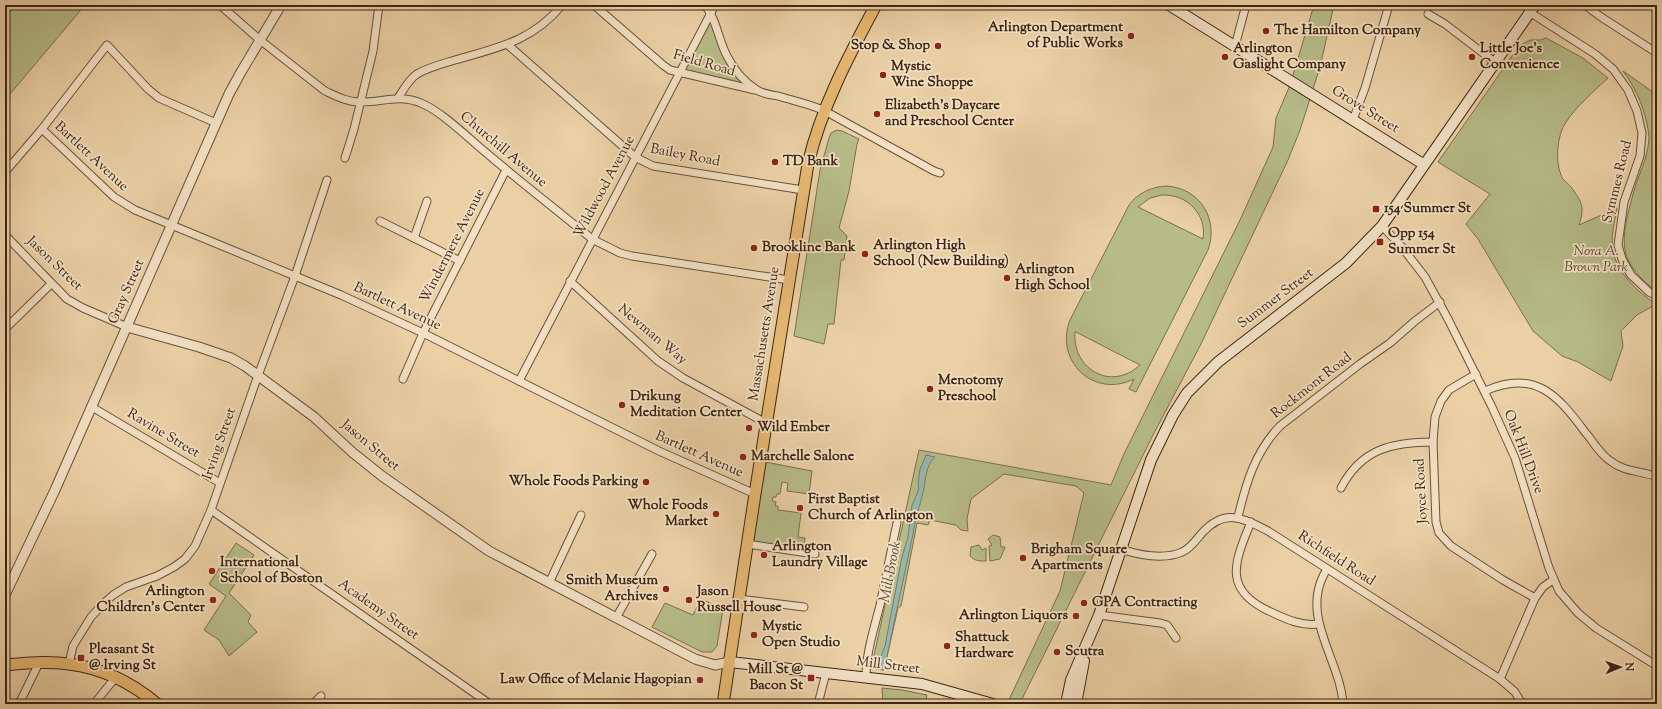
<svg xmlns="http://www.w3.org/2000/svg" width="1662" height="709" viewBox="0 0 1662 709" font-family="'Sorts Mill Goudy',serif">
<rect width="100%" height="100%" fill="#ebd0a5"/>
<filter id="stains"><feTurbulence type="fractalNoise" baseFrequency=".005" numOctaves="4"/><feColorMatrix values="0 0 0 0 .2 0 0 0 0 .09 0 0 0 0 .02 0 0 0 .5 -.17"/></filter>
<radialGradient id="worn" r=".72"><stop offset=".6" stop-color="#630" stop-opacity="0"/><stop offset="1" stop-color="#630" stop-opacity=".3"/></radialGradient>
<g fill="#b6bb87" stroke="#7a704e" fill-rule="evenodd">
<polygon points="5,5 85,5 5,100"/>
<polygon points="1314,5 1334,5 1320,67 1300,130 1288,160 1201,344 1153,435 1020,703 1007,704 1060,591 1084,493 1076,486 1004,474 971,499 967,519 968,531 961,530 956,525 930,520 928,525 917,523 901,606 898,608 884,670 875,669 873,660 919,450 1111,485 1124,454 1240,220 1273,147 1276,118 1290,85"/>
<polygon points="710,12 730,62 758,91 679,73"/>
<path d="M1546,38L1583,58L1608,78C1595,90 1576,107 1566,122C1557,135 1555,161 1561,175C1562,180 1568,183 1571,187C1582,202 1585,207 1579,225L1617,208C1615,221 1610,237 1613,251C1617,272 1637,292 1655,303L1653,306L1637,315L1621,331L1623,346L1611,381L1578,362L1562,356L1533,331L1478,239L1466,224L1490,194L1438,162L1519,46L1530,40H1540Z"/>
<path d="M1623,71L1657,95V292C1652,289 1648,284 1643,280C1624,260 1622,249 1626,222C1629,209 1632,197 1636,184C1641,170 1649,153 1649,137C1647,114 1637,89 1623,71Z"/>
<polygon points="837,130 842,131 859,139 857,144 849,191 839,228 847,236 844,260 841,260 834,324 828,324 824,344 794,336 820,170 829,138 831,133"/>
<path d="M1166,186C1200,188 1219,219 1208,250L1136,392L1129,389L1134,379C1094,399 1054,361 1070,320L1129,205C1138,193 1151,187 1166,186ZM1162,195C1187,194 1207,214 1203,239L1138,207L1150,198ZM1075,332H1076L1140,365C1111,392 1072,369 1075,332Z"/>
<polygon points="760,461 812,471 809,494 787,491 788,483 782,482 780,494 777,494 776,497 773,497 772,501 776,502 775,506 778,506 778,510 801,513 798,537 805,538 803,552 747,544"/>
<polygon points="993,535 1000,537 1001,547 1005,547 1000,559 990,561 989,546 992,545 988,539"/>
<polygon points="236,543 254,555 229,593 251,615 248,622 257,632 229,656 219,640 204,630 226,596 209,584"/>
<path d="M979,545L982,550L986,548V561C979,561 975,561 970,556L971,547Z"/>
<polygon points="701,599 723,609 717,646 712,652 702,652 652,627 665,603 693,615"/>
<polygon points="882,688 902,690 927,695 925,704 883,704"/>
</g>
<path fill="#99b6ac" stroke="#757c6f" d="M926,455L935,457C925,466 926,480 923,492C920,507 915,518 913,534L884,670L876,669L885,646L902,557L908,537L912,505L919,489L918,484L920,469Z"/>
<g fill="none" stroke-linecap="round" stroke-linejoin="round">
<defs>
<g id="minor">
<path d="M220,5L260,40L325,91C336,96 347,102 360,102C382,103 399,93 423,104C445,114 470,140 490,156C523,184 558,211 592,239L620,253L632,256L789,280"/>
<polyline points="594,5 663,65 670,70 755,90"/>
<path d="M705,5C717,20 718,39 727,56C734,70 744,82 757,90C763,94 771,95 778,96C794,101 810,104 825,111L934,171L940,173"/>
<polyline points="1585,5 1601,17 1657,53"/>
<polyline points="1531,13 1595,54 1613,69 1628,90 1637,111 1642,133 1640,156 1624,202 1618,245 1622,259 1631,275 1649,292 1657,296"/>
<polyline points="1428,14 1445,24 1496,63"/>
<polyline points="508,45 635,157 653,166 803,190"/>
<polyline points="1235,46 1246,5"/>
<path d="M398,98C404,89 409,79 417,74C429,67 442,64 455,60C497,48 533,41 562,5"/>
<polyline points="1353,120 1365,88 1389,5"/>
<polyline points="42,129 114,197 135,210 341,295 423,333 659,451 755,494"/>
<polyline points="345,158 354,129 373,51 379,5"/>
<polyline points="5,172 42,129 107,45 148,89 159,98 216,123"/>
<polyline points="380,221 460,261"/>
<polyline points="1382,226 1401,246 1425,277 1448,319 1492,407 1515,458 1549,568 1559,591 1578,613 1596,628 1657,666"/>
<polyline points="5,235 67,299 83,308 127,327"/>
<polyline points="414,238 427,201"/>
<polyline points="570,281 658,361 683,378 766,423"/>
<polyline points="5,329 51,284"/>
<polyline points="1476,374 1449,390 1441,401 1435,417 1433,442 1436,522 1439,533 1451,546 1503,580 1535,598"/>
<polyline points="403,379 423,333 506,170"/>
<polyline points="519,381 715,5"/>
<path d="M1485,391C1534,369 1557,394 1585,432C1593,441 1599,453 1609,460C1625,473 1640,470 1657,477"/>
<polyline points="92,407 220,483"/>
<path d="M1341,488C1361,449 1392,442 1433,442"/>
<polyline points="211,510 490,704"/>
<path d="M1238,517C1246,483 1255,452 1280,426L1360,364L1390,343L1415,321L1440,302"/>
<path d="M1251,522C1233,565 1223,591 1273,613C1288,620 1302,626 1318,624"/>
<polyline points="747,544 815,554"/>
<path d="M1121,549C1138,555 1164,560 1182,552C1190,549 1196,540 1202,533C1225,508 1243,518 1268,531L1500,679L1515,692L1522,704"/>
<path d="M1327,569C1298,615 1340,658 1343,704"/>
<polyline points="549,583 581,515"/>
<polyline points="739,599 804,607"/>
<polyline points="1099,615 1160,623 1167,625 1176,638"/>
<polyline points="616,618 652,554"/>
<polyline points="69,664 73,646 91,617 104,603 113,595 126,587 157,576 174,567 185,559 195,546 211,510 256,381 295,276 327,180"/>
<path d="M866,677C866,653 874,629 880,605C886,578 891,550 897,523"/>
<polyline points="1500,679 1535,598 1543,587 1553,580"/>
<polyline points="19,704 39,663"/>
<polyline points="94,704 115,678"/>
<polyline points="313,704 321,696"/>
<polyline points="818,704 826,673"/>
</g>
<g id="tertiary">
<polyline points="127,327 199,347 231,358 245,366 314,417 352,452 382,476 489,551 695,659 715,665 730,662"/>
<polyline points="5,595 55,490 229,94 241,72 281,5"/>
</g>
<g id="secondary">
<polyline points="1169,5 1423,164"/>
<polyline points="730,662 922,684 993,704"/>
<polyline points="1066,704 1071,680 1099,615 1151,460 1173,415 1187,393 1218,362 1346,263 1382,226 1535,5"/>
<polyline points="1076,704 1084,661"/>
</g>
<g id="primary">
<path d="M5,665C26,663 48,661 69,664C102,668 132,683 157,704"/>
<path d="M723,704L755,494L808,164C821,108 849,55 876,5"/>
</g>
</defs>
<use href="#minor" stroke="#695038" stroke-width="9"/>
<use href="#tertiary" stroke="#695038" stroke-width="11"/>
<use href="#secondary" stroke="#3e2614" stroke-width="12"/>
<use href="#primary" stroke="#3e2614" stroke-width="13"/>
<use href="#minor" stroke="#f2e0c4" stroke-width="7"/>
<use href="#tertiary" stroke="#f2e0c4" stroke-width="9"/>
<use href="#secondary" stroke="#f2e0c4" stroke-width="10"/>
<use href="#primary" stroke="#e6b872" stroke-width="11"/>
</g>
<g fill="#8f2418" stroke="#f2e0c4" stroke-width="1.5">
<circle cx="1266" cy="31" r="4"/>
<circle cx="1131" cy="36" r="4"/>
<circle cx="938" cy="46" r="4"/>
<circle cx="1225" cy="57" r="4"/>
<circle cx="1472" cy="57" r="4"/>
<circle cx="883" cy="75" r="4"/>
<circle cx="877" cy="114" r="4"/>
<circle cx="775" cy="162" r="4"/>
<rect x="1372" y="205" width="8" height="8" rx="2"/>
<rect x="1376" y="238" width="8" height="8" rx="2"/>
<circle cx="754" cy="248" r="4"/>
<circle cx="865" cy="254" r="4"/>
<circle cx="1007" cy="278" r="4"/>
<circle cx="930" cy="389" r="4"/>
<circle cx="622" cy="405" r="4"/>
<circle cx="749" cy="428" r="4"/>
<circle cx="743" cy="457" r="4"/>
<circle cx="646" cy="482" r="4"/>
<circle cx="800" cy="508" r="4"/>
<circle cx="716" cy="514" r="4"/>
<circle cx="764" cy="555" r="4"/>
<circle cx="1023" cy="558" r="4"/>
<circle cx="212" cy="571" r="4"/>
<circle cx="666" cy="589" r="4"/>
<circle cx="213" cy="600" r="4"/>
<circle cx="689" cy="600" r="4"/>
<circle cx="1084" cy="603" r="4"/>
<circle cx="1076" cy="616" r="4"/>
<circle cx="754" cy="635" r="4"/>
<circle cx="947" cy="646" r="4"/>
<circle cx="1057" cy="652" r="4"/>
<rect x="77" y="654" width="8" height="8" rx="2"/>
<rect x="807" y="674" width="8" height="8" rx="2"/>
<circle cx="700" cy="680" r="4"/>
</g>
<g text-anchor="middle" dominant-baseline="central" stroke-width="3.5" stroke-linejoin="round" paint-order="stroke">
<g font-size="14" font-weight="bold" fill="#3e2614" stroke="#f2e0c4" text-anchor="start">
<text x="1123" y="28" text-anchor="end">Arlington Department<tspan x="1123" dy="16">of Public Works</tspan></text>
<text x="1274" y="31">The Hamilton Company</text>
<text x="930" y="46" text-anchor="end">Stop &amp; Shop</text>
<text x="1233" y="49">Arlington<tspan x="1233" dy="16">Gaslight Company</tspan></text>
<text x="1480" y="49">Little Joe's<tspan x="1480" dy="16">Convenience</tspan></text>
<text x="891" y="67">Mystic<tspan x="891" dy="16">Wine Shoppe</tspan></text>
<text x="885" y="106">Elizabeth's Daycare<tspan x="885" dy="16">and Preschool Center</tspan></text>
<text x="783" y="162">TD Bank</text>
<text x="1384" y="209">154 Summer St</text>
<text x="1388" y="234">Opp 154<tspan x="1388" dy="16">Summer St</tspan></text>
<text x="873" y="246">Arlington High<tspan x="873" dy="16">School (New Building)</tspan></text>
<text x="762" y="248">Brookline Bank</text>
<text x="1015" y="270">Arlington<tspan x="1015" dy="16">High School</tspan></text>
<text x="938" y="381">Menotomy<tspan x="938" dy="16">Preschool</tspan></text>
<text x="630" y="397">Drikung<tspan x="630" dy="16">Meditation Center</tspan></text>
<text x="757" y="428">Wild Ember</text>
<text x="751" y="457">Marchelle Salone</text>
<text x="638" y="482" text-anchor="end">Whole Foods Parking</text>
<text x="808" y="500">First Baptist<tspan x="808" dy="16">Church of Arlington</tspan></text>
<text x="708" y="506" text-anchor="end">Whole Foods<tspan x="708" dy="16">Market</tspan></text>
<text x="772" y="547">Arlington<tspan x="772" dy="16">Laundry Village</tspan></text>
<text x="1031" y="550">Brigham Square<tspan x="1031" dy="16">Apartments</tspan></text>
<text x="220" y="563">International<tspan x="220" dy="16">School of Boston</tspan></text>
<text x="658" y="581" text-anchor="end">Smith Museum<tspan x="658" dy="16">Archives</tspan></text>
<text x="205" y="592" text-anchor="end">Arlington<tspan x="205" dy="16">Children's Center</tspan></text>
<text x="697" y="592">Jason<tspan x="697" dy="16">Russell House</tspan></text>
<text x="1092" y="603">GPA Contracting</text>
<text x="1068" y="616" text-anchor="end">Arlington Liquors</text>
<text x="762" y="627">Mystic<tspan x="762" dy="16">Open Studio</tspan></text>
<text x="955" y="638">Shattuck<tspan x="955" dy="16">Hardware</tspan></text>
<text x="89" y="650">Pleasant St<tspan x="89" dy="16">@ Irving St</tspan></text>
<text x="1065" y="652">Scutra</text>
<text x="803" y="670" text-anchor="end">Mill St @<tspan x="803" dy="16">Bacon St</tspan></text>
<text x="692" y="680" text-anchor="end">Law Office of Melanie Hagopian</text>
</g>
<g font-size="14" fill="#3e2614" stroke="#f2e0c4">
<text transform="translate(704 64) rotate(16)">Field Road</text>
<text transform="translate(1365 110) rotate(32)">Grove Street</text>
<text transform="translate(503 150) rotate(40)">Churchill Avenue</text>
<text transform="translate(685 156) rotate(11)">Bailey Road</text>
<text transform="translate(91 157) rotate(43)">Bartlett Avenue</text>
<text transform="translate(1618 182) rotate(-76)">Symmes Road</text>
<text transform="translate(605 187) rotate(-62)">Wildwood Avenue</text>
<text transform="translate(453 246) rotate(-63)">Windermere Avenue</text>
<text transform="translate(54 264) rotate(44)">Jason Street</text>
<text transform="translate(127 292) rotate(-66)">Gray Street</text>
<text transform="translate(1276 299) rotate(-37)">Summer Street</text>
<text transform="translate(397 307) rotate(25)">Bartlett Avenue</text>
<text transform="translate(765 334) rotate(-81)">Massachusetts Avenue</text>
<text transform="translate(652 335) rotate(40)">Newman Way</text>
<text transform="translate(1312 386) rotate(-38)">Rockmont Road</text>
<text transform="translate(163 434) rotate(31)">Ravine Street</text>
<text transform="translate(220 444) rotate(-71)">Irving Street</text>
<text transform="translate(370 446) rotate(40)">Jason Street</text>
<text transform="translate(1523 452) rotate(69)">Oak Hill Drive</text>
<text transform="translate(699 455) rotate(24)">Bartlett Avenue</text>
<text transform="translate(1422 491) rotate(-93)">Joyce Road</text>
<text transform="translate(1336 559) rotate(33)">Richfield Road</text>
<text transform="translate(378 610) rotate(35)">Academy Street</text>
<text transform="translate(888 666) rotate(7)">Mill Street</text>
</g>
<g font-size="14" font-style="italic" fill="#56442b" stroke="#f2e0c4">
<text x="1596" y="252">Nora A.<tspan x="1596" dy="16">Brown Park</tspan></text>
</g>
<g font-size="15" font-style="italic" fill="#554a3a" stroke="#f2e0c4">
<text transform="translate(891 572) rotate(-79)">Mill Brook</text>
</g>
</g>
<rect width="1662" height="709" fill="none" stroke="#ebd0a5" stroke-width="20"/>
<rect x="6" y="6" width="1650" height="697" fill="none" stroke="#3e2614" stroke-width="2"/>
<rect x="10" y="10" width="1642" height="689" fill="none" stroke="#3e2614"/>
<g transform="translate(1620 667) rotate(88)" stroke="#f2e0c4" stroke-width="3" paint-order="stroke">
<path d="M0-3L7 15L0 10L-7 15Z" fill="#3e2614"/>
<text y="-6" font-size="11" font-weight="bold" text-anchor="middle" fill="#3e2614">N</text>
</g>
<rect width="100%" height="100%" filter="url(#stains)"/>
<rect width="100%" height="100%" fill="url(#worn)"/>
</svg>
